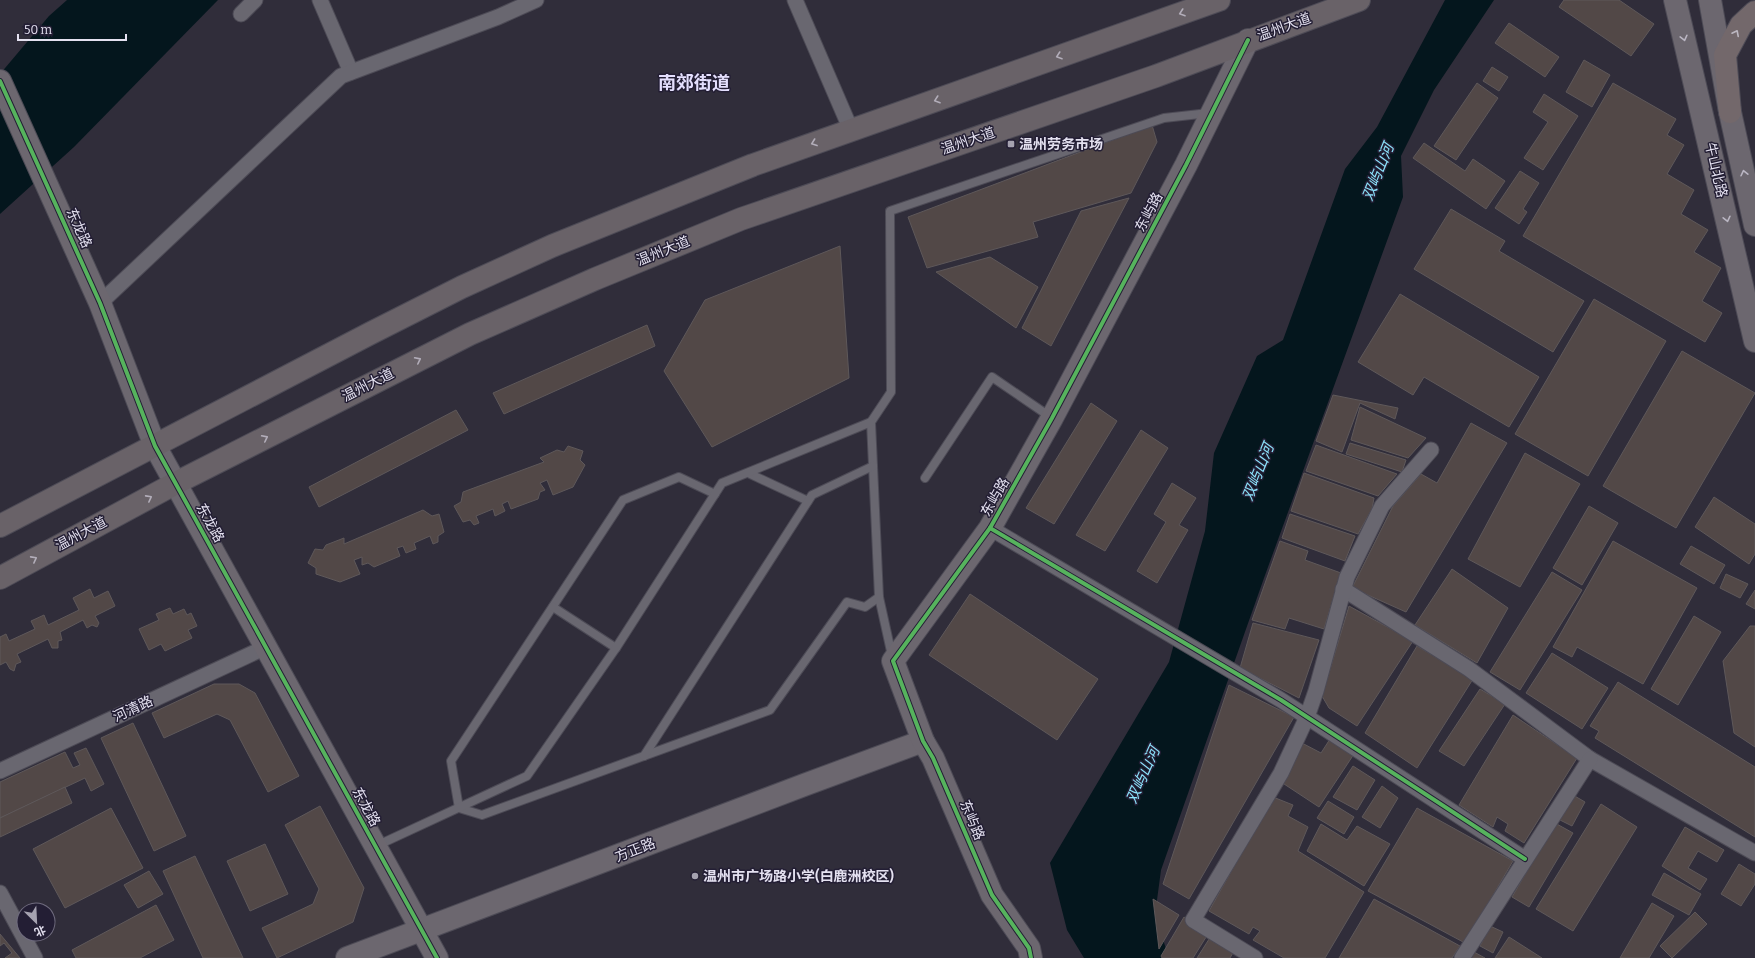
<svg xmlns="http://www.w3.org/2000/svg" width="1755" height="958" viewBox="0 0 1755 958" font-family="Bitter,'Noto Sans SC',serif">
<rect width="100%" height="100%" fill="#302d3a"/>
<g fill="#04161d">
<polygon points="67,0 218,0 74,147 0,214 0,74 49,16"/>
<polygon points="1445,0 1494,0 1434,90 1401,156 1403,197 1264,578 1161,870 1155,915 1169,958 1084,958 1067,930 1050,863 1169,662 1205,531 1214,453 1257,356 1283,340 1345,169 1377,127"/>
</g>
<g fill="#524847" stroke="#5e585a">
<polygon points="1564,0 1619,0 1654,24 1631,56 1559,7"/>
<polygon points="1509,23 1559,57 1545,77 1495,43"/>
<polygon points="1584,60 1610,75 1592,107 1566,92"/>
<polygon points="1492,67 1508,77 1499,91 1483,81"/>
<polygon points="1477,83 1498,98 1456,160 1434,146"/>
<polygon points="1613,83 1676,119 1667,135 1684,145 1667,174 1694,190 1681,214 1708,230 1694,252 1721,268 1702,301 1722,313 1705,342 1523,236"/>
<polygon points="1544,94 1578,116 1543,170 1524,158 1548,122 1533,112"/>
<polygon points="1152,125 1157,142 1131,193 1033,222 1038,237 927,268 908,217"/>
<polygon points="1424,143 1465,171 1473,159 1505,181 1486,209 1413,158"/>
<polygon points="1520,171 1539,183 1523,209 1527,212 1519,224 1495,208"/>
<polygon points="1129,198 1051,346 1022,328 1081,211"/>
<polygon points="1451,209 1505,241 1499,251 1584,301 1553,352 1414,269"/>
<polygon points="840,246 849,378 712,447 664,371 705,300"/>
<polygon points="990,257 1038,287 1016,328 936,272"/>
<polygon points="1400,294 1539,377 1509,427 1424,377 1413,395 1358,362"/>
<polygon points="1594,299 1666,341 1588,476 1515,434"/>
<polygon points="647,325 655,346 504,414 493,393"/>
<polygon points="1682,351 1755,393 1676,528 1603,486"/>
<polygon points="1333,395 1398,408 1395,419 1360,403 1342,452 1316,441"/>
<polygon points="1091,403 1117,421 1054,524 1026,508"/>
<polygon points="1360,407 1426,438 1408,458 1351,440"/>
<polygon points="456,410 468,430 319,507 309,487"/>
<polygon points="1471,423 1507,443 1406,612 1352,588 1393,506 1421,474 1437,483"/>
<polygon points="1141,430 1168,448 1105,551 1076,535"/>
<polygon points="1350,443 1406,460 1402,472 1346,454"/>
<polygon points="1316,445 1397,474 1378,496 1306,471"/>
<polygon points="568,446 583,451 580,460 585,465 573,487 553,495 547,480 540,483 545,490 540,492 538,499 511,509 508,501 502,504 505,511 495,516 493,509 476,516 479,523 474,525 470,520 463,522 454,506 461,502 463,492 544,462 540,458 557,450 564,452"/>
<polygon points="1525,453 1580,484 1520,587 1468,559"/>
<polygon points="1304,473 1374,498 1372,509 1358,534 1291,511"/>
<polygon points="1172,483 1196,498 1179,525 1188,530 1157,583 1137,571 1166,522 1154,514"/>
<polygon points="1714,497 1755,524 1755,554 1749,564 1695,527"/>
<polygon points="1589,506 1618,523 1582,585 1553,568"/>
<polygon points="423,510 432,516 439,514 444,532 438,536 438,542 433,544 430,536 414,543 416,549 406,553 403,546 397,548 400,556 374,567 368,563 362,565 362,557 354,560 360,574 340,582 316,574 316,568 308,563 315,549 323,550 326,545 344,538 344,544"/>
<polygon points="1290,514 1355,536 1345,561 1282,538"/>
<polygon points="1280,541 1308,551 1305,560 1341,573 1324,629 1289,618 1285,629 1252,620"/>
<polygon points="1613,541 1697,588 1643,684 1577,647 1572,657 1553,647"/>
<polygon points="1691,546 1725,565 1714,584 1680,564"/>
<polygon points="1452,569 1508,608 1477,663 1415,625"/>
<polygon points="1552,572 1582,590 1520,690 1490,672"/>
<polygon points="1726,574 1748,584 1740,598 1720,588"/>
<polygon points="90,589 94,598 108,591 115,606 95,616 99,623 97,627 92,625 87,628 83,620 60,632 62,640 58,641 58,648 52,648 48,639 17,654 21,662 16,664 14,671 10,669 6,662 0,665 0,637 6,634 9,641 35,629 31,621 44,615 48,625 79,610 73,598"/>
<polygon points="1755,590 1755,609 1746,604"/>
<polygon points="970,594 1098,679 1057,740 929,655"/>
<polygon points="1349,606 1413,641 1357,726 1329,708 1322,696"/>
<polygon points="170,608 173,614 184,609 187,615 191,613 197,626 188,630 192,638 165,651 161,644 149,650 139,629 159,620 156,614"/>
<polygon points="1694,616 1721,632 1678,705 1651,689"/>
<polygon points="1253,623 1319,640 1299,698 1240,668"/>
<polygon points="1750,626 1755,626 1755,747 1734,733 1723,661"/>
<polygon points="1417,646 1473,679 1417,768 1365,733"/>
<polygon points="1552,653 1608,688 1582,729 1526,693"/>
<polygon points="1618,682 1755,767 1755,837 1595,738 1599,731 1590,726"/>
<polygon points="214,684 239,684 255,693 299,776 268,792 230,720 217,714 164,738 152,713"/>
<polygon points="1229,685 1294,717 1189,899 1163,884"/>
<polygon points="1480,689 1505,704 1464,766 1439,751"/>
<polygon points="1513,715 1577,758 1524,843 1505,831 1508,824 1497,817 1493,827 1459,805"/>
<polygon points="133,723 186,836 154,851 101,738"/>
<polygon points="1330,739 1354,754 1319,807 1281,782 1300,742 1321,753"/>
<polygon points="86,748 104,784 91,791 85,778 0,818 0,782 65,752 73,768 80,765 74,753"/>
<polygon points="1353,766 1375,780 1357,810 1333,797"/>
<polygon points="1382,786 1398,798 1380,828 1362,817"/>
<polygon points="65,787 72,803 0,837 0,818"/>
<polygon points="1573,795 1585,802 1572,826 1560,820"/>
<polygon points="1273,797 1293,805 1288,816 1308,827 1298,851 1364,892 1325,958 1284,958 1253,940 1260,931 1253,927 1249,934 1209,911"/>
<polygon points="1328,801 1354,817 1344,834 1317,818"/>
<polygon points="1601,804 1637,827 1573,931 1536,909"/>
<polygon points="320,806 364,888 353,922 277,958 262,928 313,904 319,889 285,825"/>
<polygon points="111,808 143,868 65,908 33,849"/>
<polygon points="1417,808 1513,861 1465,943 1368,891"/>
<polygon points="1555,823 1573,833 1529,907 1512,897"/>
<polygon points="1321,824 1347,840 1357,826 1390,844 1364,886 1307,851"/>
<polygon points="1685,827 1724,850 1717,862 1698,851 1688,868 1707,879 1700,890 1662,866"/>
<polygon points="265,844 288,894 250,911 227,861"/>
<polygon points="195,856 243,958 203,958 163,871"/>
<polygon points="1739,864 1755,874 1755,884 1741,906 1721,894"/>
<polygon points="149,871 163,894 138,908 124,885"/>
<polygon points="1664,873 1701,894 1689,915 1652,895"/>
<polygon points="1153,899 1179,915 1159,949"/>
<polygon points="1374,899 1460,946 1452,958 1339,958"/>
<polygon points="1652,903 1674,916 1649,958 1620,958"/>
<polygon points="156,905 174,940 140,958 76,958 72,950"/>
<polygon points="1695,912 1707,924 1672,958 1660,946"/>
<polygon points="1184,917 1208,934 1193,958 1162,958 1161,956"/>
<polygon points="1490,926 1503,932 1493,953 1480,946"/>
<polygon points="0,934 20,958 5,958 12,953 4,943 0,946"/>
<polygon points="1211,936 1234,951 1230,958 1197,958"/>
<polygon points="1509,937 1542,958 1495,958"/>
<polygon points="1474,952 1485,958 1471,958"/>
</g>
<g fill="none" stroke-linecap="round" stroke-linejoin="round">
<defs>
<g id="lane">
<polyline points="748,473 808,501"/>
<polyline points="925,478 992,377 1052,418"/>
<polyline points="715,494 679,477 623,500 451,761 459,808 482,815 770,710 847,602 865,607 879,597"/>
<polyline points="553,607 616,648"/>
<polyline points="892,656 879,597 871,422 891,392 890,211 1164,118 1209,113"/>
<polyline points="644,756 812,495 873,466"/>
<polyline points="376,846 527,776 616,648 722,483 871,422"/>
</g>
<g id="street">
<polyline points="320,0 351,72"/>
<polyline points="795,0 851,130"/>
<polyline points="241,14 255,0"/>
<polyline points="100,303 341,76 498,17 536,0"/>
<polyline points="990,528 1281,700 1525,859"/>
<polyline points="1343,589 1469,669 1590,759 1755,853"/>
<polyline points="0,771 266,647"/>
<polyline points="0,893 35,958"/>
<polyline points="1255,958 1193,920 1281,773 1307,717 1316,691 1347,577 1382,506 1431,450"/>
<polyline points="1462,958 1590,759"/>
</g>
<g id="secondary">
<polyline points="1675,0 1755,341"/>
<polyline points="1710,0 1730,112 1755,225"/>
<polyline points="0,81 100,303 155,446 437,958"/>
<polyline points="347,958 804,785 923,741"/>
<polyline points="1031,958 1029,948 992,895 933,758 923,741 893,661 990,528 1052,418 1186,165 1248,40"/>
</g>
<g id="primary">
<polyline points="0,526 371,333 462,287 552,246 753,165 1219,0"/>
<polyline points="0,578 176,483 470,334 595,279 741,219 1156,76 1359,0"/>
</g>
<polyline id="highway" points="1730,112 1725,55 1741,25 1755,12"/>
</defs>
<use href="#lane" stroke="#4d4b56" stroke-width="10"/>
<use href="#street" stroke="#4d4b56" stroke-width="17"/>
<use href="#secondary" stroke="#4d4b56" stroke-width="24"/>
<use href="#primary" stroke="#4d4b56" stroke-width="24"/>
<use href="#highway" stroke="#4d4b56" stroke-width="24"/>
<use href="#lane" stroke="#696770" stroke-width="8"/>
<use href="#street" stroke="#696770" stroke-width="15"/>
<use href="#secondary" stroke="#6c676f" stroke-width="22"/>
<use href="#primary" stroke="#696268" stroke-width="22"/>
<use href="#highway" stroke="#73686b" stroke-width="22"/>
<defs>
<g id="cycleway">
<polyline points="0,81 100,303 155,446 437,958"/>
<polyline points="990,528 1281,700 1525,859"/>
<polyline points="1031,958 1029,948 992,895 933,758 923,741 893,661 990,528 1052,418 1186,165 1248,40"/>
</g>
</defs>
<use href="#cycleway" stroke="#231e34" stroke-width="6"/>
<use href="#cycleway" stroke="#56b35d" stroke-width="4"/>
</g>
<defs><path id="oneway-chevron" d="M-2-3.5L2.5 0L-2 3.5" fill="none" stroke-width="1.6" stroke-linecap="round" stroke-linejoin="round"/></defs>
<g stroke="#b3aeba">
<use href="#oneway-chevron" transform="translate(1182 13) rotate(161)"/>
<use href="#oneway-chevron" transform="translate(1059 56) rotate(161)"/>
<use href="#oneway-chevron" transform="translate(937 100) rotate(161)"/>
<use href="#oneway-chevron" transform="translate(814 143) rotate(160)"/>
<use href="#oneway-chevron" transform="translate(418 360) rotate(-27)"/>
<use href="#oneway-chevron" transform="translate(265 438) rotate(-27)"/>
<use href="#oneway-chevron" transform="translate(149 498) rotate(-28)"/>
<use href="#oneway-chevron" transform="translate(34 559) rotate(-28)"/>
</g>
<use stroke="#bcb7c1" href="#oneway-chevron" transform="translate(1736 33) rotate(-63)"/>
<g stroke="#bab6c3">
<use href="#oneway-chevron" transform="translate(1684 38) rotate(76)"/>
<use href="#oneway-chevron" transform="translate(1744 173) rotate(-103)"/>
<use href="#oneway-chevron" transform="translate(1727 219) rotate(77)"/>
</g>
<g fill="#a5a2b0" stroke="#231e34" stroke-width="1.5">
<rect x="1007" y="140" width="8" height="8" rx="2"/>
<circle cx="695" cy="876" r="4"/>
</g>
<g text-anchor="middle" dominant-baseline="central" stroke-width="3" stroke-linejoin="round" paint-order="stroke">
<g font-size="14" fill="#e4e1f0" stroke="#231e34">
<text transform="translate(1284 27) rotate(-20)">温州大道</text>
<text transform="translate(968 141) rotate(-19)">温州大道</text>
<text transform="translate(1716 170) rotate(77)">牛山北路</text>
<text transform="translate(1149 212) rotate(-62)">东屿路</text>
<text transform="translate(79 228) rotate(66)">东龙路</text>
<text transform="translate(663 251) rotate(-22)">温州大道</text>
<text transform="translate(368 385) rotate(-27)">温州大道</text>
<text transform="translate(995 497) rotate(-60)">东屿路</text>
<text transform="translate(210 523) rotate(61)">东龙路</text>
<text transform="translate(81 534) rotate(-28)">温州大道</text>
<text transform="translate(133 709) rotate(-25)">河清路</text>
<text transform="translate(366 807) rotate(61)">东龙路</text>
<text transform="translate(972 820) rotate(67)">东屿路</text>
<text transform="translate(635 850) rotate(-21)">方正路</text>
</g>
<g font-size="14" font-weight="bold" fill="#e4e1f0" stroke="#231e34" text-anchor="start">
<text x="1019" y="144">温州劳务市场</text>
<text x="703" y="876">温州市广场路小学(白鹿洲校区)</text>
</g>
<g font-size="15" font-style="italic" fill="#8de6fe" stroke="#231e34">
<text transform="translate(1378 172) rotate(-68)">双屿山河</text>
<text transform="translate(1258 472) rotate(-68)">双屿山河</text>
<text transform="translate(1143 775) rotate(-66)">双屿山河</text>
</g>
<g font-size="18" font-weight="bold" fill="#e4dffd" stroke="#231e34">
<text x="694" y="83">南郊街道</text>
</g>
</g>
<g transform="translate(36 922) rotate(156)"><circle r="19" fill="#231e34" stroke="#706c7f"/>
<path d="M0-3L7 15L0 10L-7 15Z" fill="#a5a2b0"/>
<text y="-6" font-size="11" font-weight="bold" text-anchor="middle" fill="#e4e1f0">北</text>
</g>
<path d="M18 34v6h108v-6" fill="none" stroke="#e4e1f0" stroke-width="2"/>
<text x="24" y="34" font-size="12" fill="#e4e1f0" stroke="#231e34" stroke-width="3" paint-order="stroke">50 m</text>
</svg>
